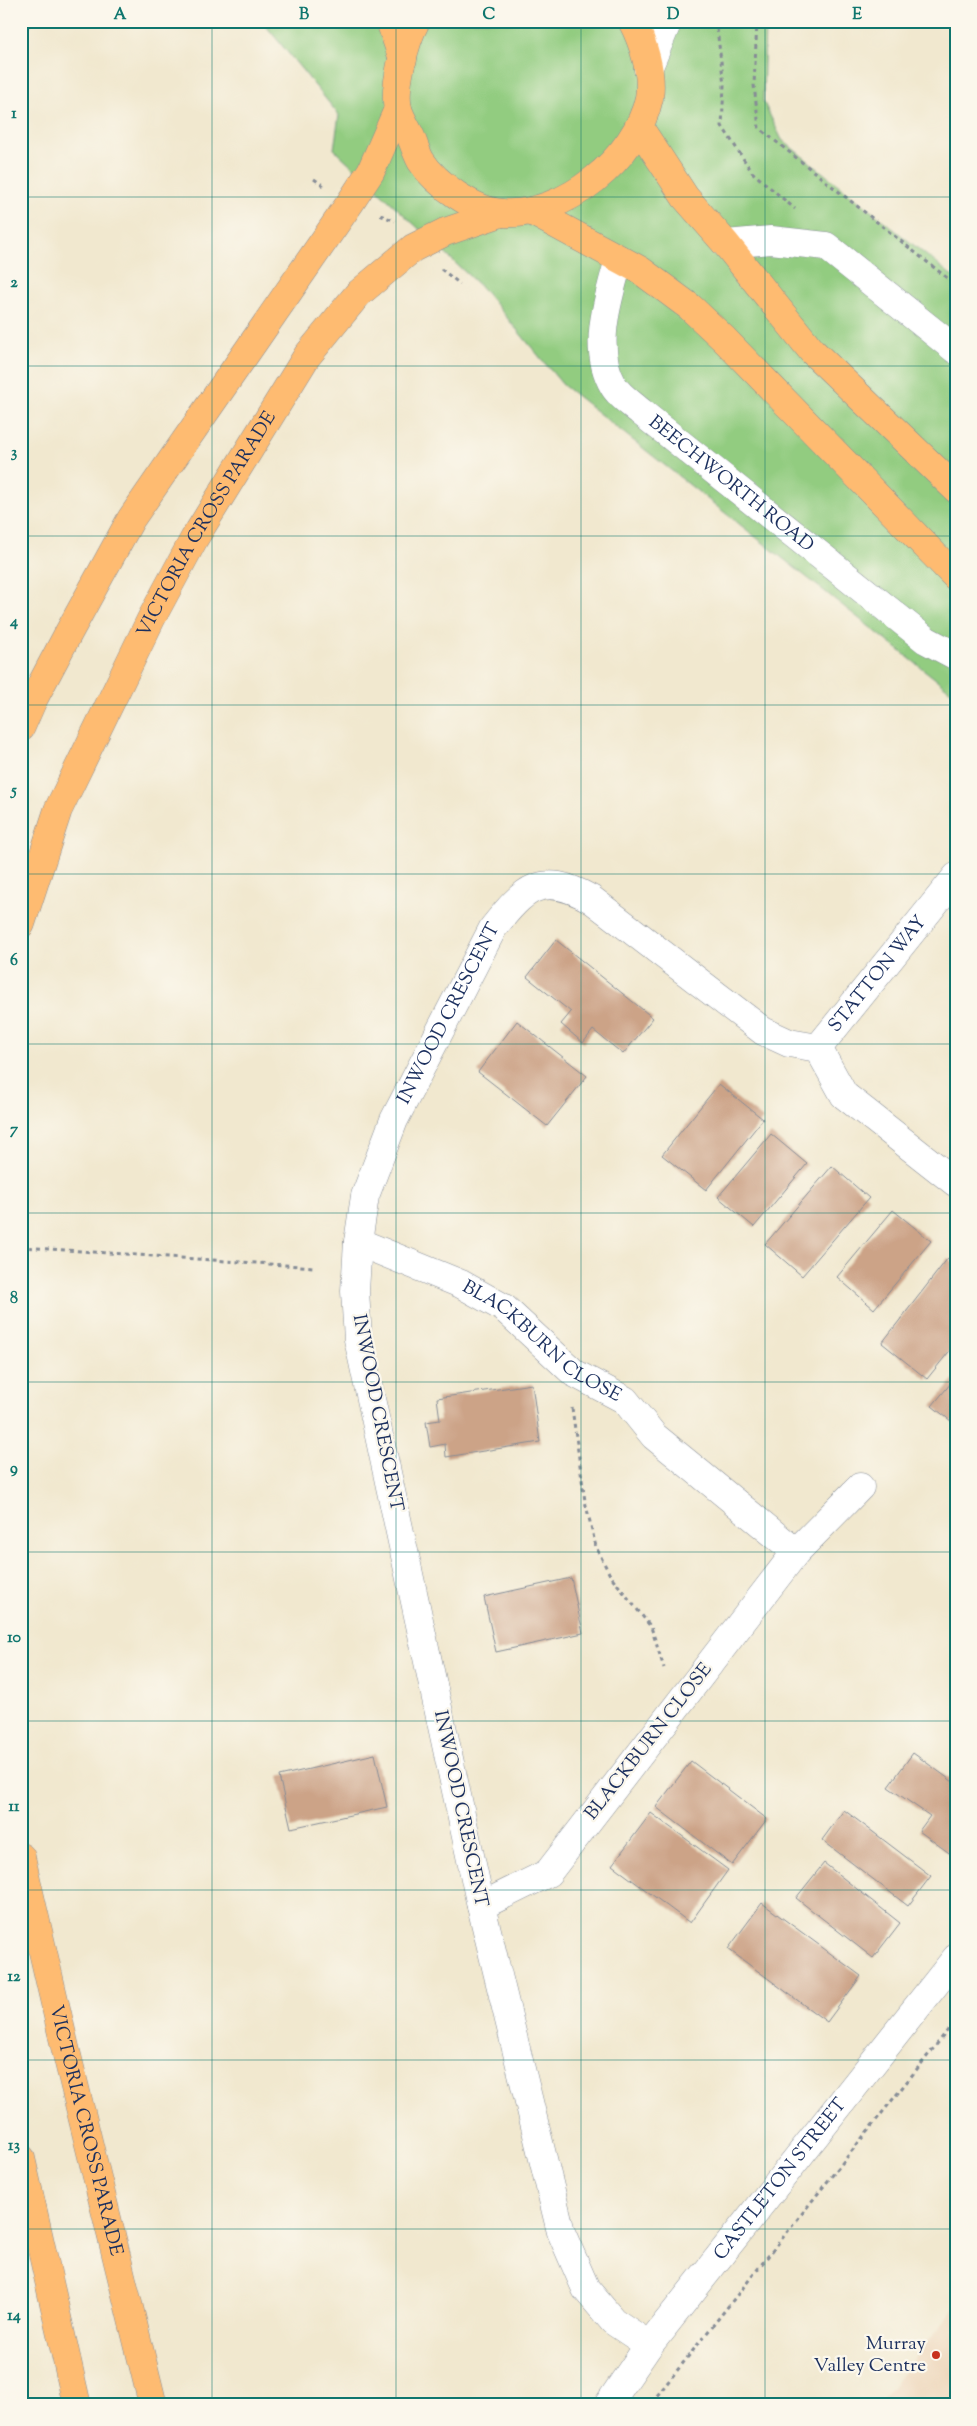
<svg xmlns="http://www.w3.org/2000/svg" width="977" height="2426" viewBox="0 0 977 2426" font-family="'Sorts Mill Goudy',serif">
<rect width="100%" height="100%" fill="#fbf7ec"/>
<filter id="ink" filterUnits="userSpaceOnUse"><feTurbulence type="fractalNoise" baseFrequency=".02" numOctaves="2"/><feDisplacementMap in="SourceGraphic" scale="10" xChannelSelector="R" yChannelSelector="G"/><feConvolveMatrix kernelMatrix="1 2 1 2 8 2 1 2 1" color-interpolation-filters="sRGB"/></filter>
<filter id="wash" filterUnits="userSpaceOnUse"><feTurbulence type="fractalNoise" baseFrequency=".0096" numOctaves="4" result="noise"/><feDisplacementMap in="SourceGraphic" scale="20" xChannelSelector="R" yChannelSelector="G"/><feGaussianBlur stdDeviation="1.12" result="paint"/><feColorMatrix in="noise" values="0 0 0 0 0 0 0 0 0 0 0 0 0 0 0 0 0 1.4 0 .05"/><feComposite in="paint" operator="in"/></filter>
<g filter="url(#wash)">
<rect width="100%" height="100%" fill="#f1e8cf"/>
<polygon fill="#eed7bb" points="956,2306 956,2405 878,2405"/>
<polygon fill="#92cc80" stroke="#567e6f" points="262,21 765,21 763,101 782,140 956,279 956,695 563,385 483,289 334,149 339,115"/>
<g id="blocks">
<g fill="#cca387">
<polygon points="556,940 653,1018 623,1054 593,1030 583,1043 561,1024 571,1012 527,977"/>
<polygon points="517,1021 587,1076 547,1126 478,1072"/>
<polygon points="719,1084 763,1119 706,1190 662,1155"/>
<polygon points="771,1134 807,1164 754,1227 718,1197"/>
<polygon points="832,1166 869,1198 802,1276 765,1244"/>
<polygon points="893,1210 931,1241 874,1309 837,1277"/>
<polygon points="948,1258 956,1264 956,1343 927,1379 882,1343"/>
<polygon points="956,1377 956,1425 932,1406"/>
<polygon points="532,1384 540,1442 446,1457 445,1444 430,1447 426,1422 440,1420 437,1398"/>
<polygon points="571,1578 583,1633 496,1652 484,1597"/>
<polygon points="913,1753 956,1784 956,1849 952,1855 919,1831 930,1816 888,1787"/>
<polygon points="375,1754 387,1807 291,1828 279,1776"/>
<polygon points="691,1761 767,1819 732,1865 656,1807"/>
<polygon points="844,1810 931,1876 908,1906 822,1840"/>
<polygon points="651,1813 728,1870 690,1923 612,1865"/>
<polygon points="824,1863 900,1923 873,1958 796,1898"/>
<polygon points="762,1903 861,1976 827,2022 728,1949"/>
</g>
</g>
</g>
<g filter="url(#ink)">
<use href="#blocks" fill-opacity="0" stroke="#868c96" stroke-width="1"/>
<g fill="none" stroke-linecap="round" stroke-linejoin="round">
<defs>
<g id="minor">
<polyline points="648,69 668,21"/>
<polyline points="726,244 771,240 826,246 956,350"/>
<path id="s1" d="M619,259C609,297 591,347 613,385C618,395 632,404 641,412L926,640L956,656"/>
<path id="s2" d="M818,1048L956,877"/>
<path id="s3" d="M358,1242L461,1284L504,1308L574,1373L625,1400L654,1436L796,1552L548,1873L481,1906"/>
<polyline points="796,1552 860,1487"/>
<path id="s4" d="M649,2345L613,2321L586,2289L561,2232L481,1906L358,1339L355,1291L358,1242L365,1196L394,1120L493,928C525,888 541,871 591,899L763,1031L789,1043L818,1048L844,1095L956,1183"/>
<path id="s5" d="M608,2405L649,2345L956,1958"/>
</g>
<g id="major">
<polyline points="390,21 403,59"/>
<path d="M416,21C405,41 393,88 398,109C401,119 407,128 411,137C414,145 417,154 421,161C436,184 474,211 502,213C564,218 637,157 649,98C653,73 643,42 632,21"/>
<polyline points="639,127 685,197 726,244 812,351 956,489"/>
<polyline points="531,211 640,270 690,307 724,339 956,577"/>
<polyline points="21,727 32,702 69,632 131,519 350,203 371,171 398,109"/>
<path id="s6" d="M21,924L58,810L151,619L194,539L307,356L358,294L413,248L445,232L501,213"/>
<path id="s7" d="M21,1857L65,2047L153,2405"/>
<polyline points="21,2158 77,2405"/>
</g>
</defs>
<use href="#minor" stroke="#868c96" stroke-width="29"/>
<use href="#major" stroke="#868c96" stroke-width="29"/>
<g stroke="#868c96" stroke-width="3" stroke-dasharray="4 4" stroke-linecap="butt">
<polyline points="716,21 724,85 722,126 752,172 795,209"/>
<polyline points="757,21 754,85 759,128 956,285"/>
<polyline points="21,35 32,21"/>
<polyline points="314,179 324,186"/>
<polyline points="380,215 395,221"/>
<polyline points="441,269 460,284"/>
<polyline points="21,1247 314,1267"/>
<polyline points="572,1408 585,1501 596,1547 610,1575 651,1627 664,1668"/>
<polyline points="652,2402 956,2020"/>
</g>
<use href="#minor" stroke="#fff" stroke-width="28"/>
<use href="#major" stroke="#febb71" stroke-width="28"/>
</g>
</g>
<path fill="none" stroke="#0f766e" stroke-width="1" stroke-opacity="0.55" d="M212,21V2405M396,21V2405M581,21V2405M765,21V2405M21,197H956M21,366H956M21,536H956M21,705H956M21,874H956M21,1044H956M21,1213H956M21,1382H956M21,1552H956M21,1721H956M21,1890H956M21,2060H956M21,2229H956"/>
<circle fill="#c8321e" stroke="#fbf7ec" stroke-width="2" cx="936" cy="2355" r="5"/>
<g text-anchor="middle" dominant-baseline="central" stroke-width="4.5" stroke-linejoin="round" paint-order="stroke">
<g font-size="19" fill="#1b2f5e" stroke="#fbf7ec">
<text stroke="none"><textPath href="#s1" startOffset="284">BEECHWORTH ROAD</textPath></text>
<text stroke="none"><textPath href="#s6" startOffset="442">VICTORIA CROSS PARADE</textPath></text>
<text stroke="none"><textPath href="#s2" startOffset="95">STATTON WAY</textPath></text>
<text stroke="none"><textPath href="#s4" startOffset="1408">INWOOD CRESCENT</textPath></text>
<text stroke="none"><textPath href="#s3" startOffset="211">BLACKBURN CLOSE</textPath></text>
<text transform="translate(377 1413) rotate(79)">INWOOD CRESCENT</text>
<text transform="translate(649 1742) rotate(-52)">BLACKBURN CLOSE</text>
<text transform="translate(460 1809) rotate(78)">INWOOD CRESCENT</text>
<text stroke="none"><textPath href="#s7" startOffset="281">VICTORIA CROSS PARADE</textPath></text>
<text stroke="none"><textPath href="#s5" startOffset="284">CASTLETON STREET</textPath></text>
</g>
<g font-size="19" fill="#1b2f5e" stroke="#fbf7ec" text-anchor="end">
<text x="926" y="2344">Murray<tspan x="926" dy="22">Valley Centre</tspan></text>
</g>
</g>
<rect width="977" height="2426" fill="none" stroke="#fbf7ec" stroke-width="55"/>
<rect x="28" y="28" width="922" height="2370" fill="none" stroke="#0f766e" stroke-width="2"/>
<g font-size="16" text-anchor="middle" font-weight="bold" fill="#0f766e">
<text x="120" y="19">A</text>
<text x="304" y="19">B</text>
<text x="489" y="19">C</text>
<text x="673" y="19">D</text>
<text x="857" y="19">E</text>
<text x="14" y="118">1</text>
<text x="14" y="287">2</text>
<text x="14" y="457">3</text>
<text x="14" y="626">4</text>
<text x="14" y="795">5</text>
<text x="14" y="965">6</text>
<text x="14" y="1134">7</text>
<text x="14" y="1303">8</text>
<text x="14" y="1473">9</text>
<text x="14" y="1642">10</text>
<text x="14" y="1811">11</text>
<text x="14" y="1981">12</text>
<text x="14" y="2150">13</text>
<text x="14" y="2320">14</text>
</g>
</svg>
